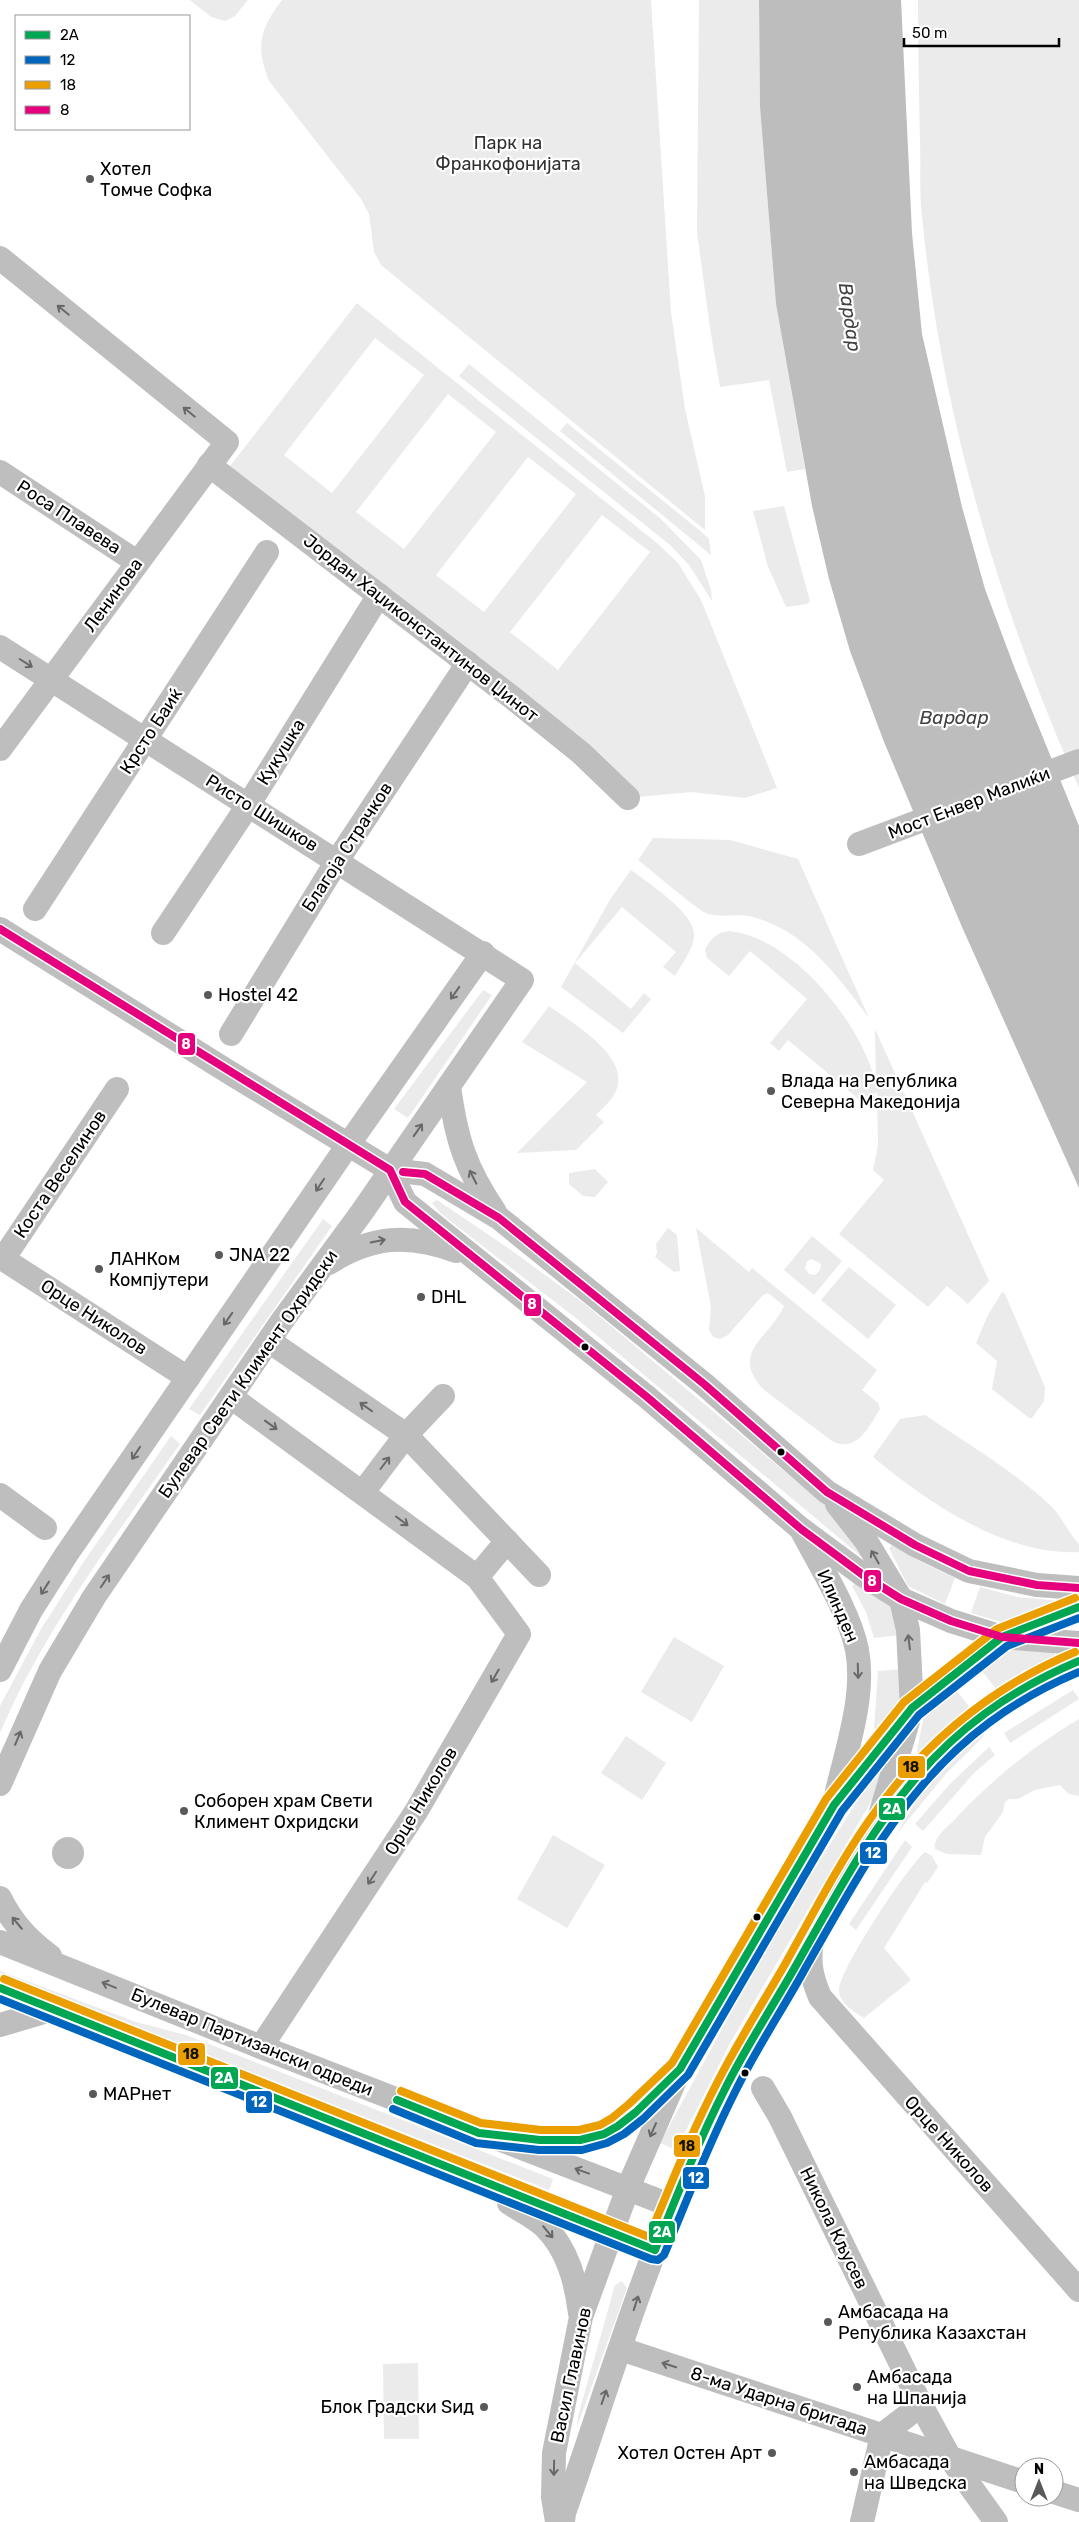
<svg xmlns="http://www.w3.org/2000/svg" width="1079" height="2522" viewBox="0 0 1079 2522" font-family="Rubik,sans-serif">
<rect width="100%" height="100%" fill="#fff"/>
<g fill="#ebebeb" fill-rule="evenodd">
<polygon points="190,0 248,0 235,16 225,21 211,17"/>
<path d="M282,0H651L671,312L685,409L705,496V530L381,265L374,252L369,214L361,199L269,81C255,46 260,29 282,0Z"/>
<polygon points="699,0 759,0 760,107 776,304 805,469 787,472 769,380 720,387 710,328 697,232"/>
<path d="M918,0H1079V788C999,606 941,415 922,216C919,192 921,167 920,143C919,95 918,48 918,0Z"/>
<path d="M357,303L657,543L678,563L701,600L777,788L745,798L691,792L628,798L223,475ZM375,338L424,375L332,493L284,455ZM448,394L496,432L404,549L356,512ZM528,457L576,494L484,612L436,575ZM602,515L650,552L558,670L510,632Z"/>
<polygon points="469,364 662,520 701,560 711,590 712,601 689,565 670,545 459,376"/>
<polygon points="567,423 704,534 709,539 711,555 560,431"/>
<polygon points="784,506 810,601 807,604 786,607 768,567 753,511"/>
<path d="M653,838L730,840L798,859L869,1018C837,976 807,932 753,917C739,913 722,918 708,914C698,911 650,869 638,860Z"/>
<path d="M631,870C647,882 693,912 694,933C695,947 682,964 675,976L663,967L676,952L622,907L575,963L631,1009L644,993L651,999L623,1033L561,987L611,898Z"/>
<path d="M730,931C793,938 864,1026 876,1085L875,1029L989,1281L968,1304L947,1286L928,1307L839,1234L884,1180L873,1170L878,1145L877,1091L868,1107L788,1040L779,1051L770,1043L807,999L750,951L729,976L707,958L705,950C710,939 717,932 730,931Z"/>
<polygon points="483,990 492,995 408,1118 394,1109"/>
<path d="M549,1006C572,1023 631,1056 616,1091C612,1100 603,1108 596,1115L604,1122L576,1150L517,1153L587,1082L522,1042Z"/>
<polygon points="595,1169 608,1182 595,1197 583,1196 569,1184 569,1173"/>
<polygon points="437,1200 511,1250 586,1305 826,1506 865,1557 862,1557 577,1319 440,1213 432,1203"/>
<polygon points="323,1219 332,1226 200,1415 189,1409"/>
<polygon points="668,1228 677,1235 680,1271 674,1272 655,1257 657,1253 656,1244"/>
<path d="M696,1228L749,1272L752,1268L877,1370L862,1390L878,1403L880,1409C869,1426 857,1454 832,1441L764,1390C728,1352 771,1337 784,1306L768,1293L763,1295L728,1335L720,1339L713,1337L709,1330L711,1307Z"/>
<path d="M812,1236L842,1261L814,1295L784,1270ZM812,1259L821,1264L820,1270L815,1275L809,1274L805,1268L807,1261Z"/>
<polygon points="849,1267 896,1305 868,1339 821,1300"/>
<polygon points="1002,1292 1005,1294 1045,1387 1044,1401 1032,1418 1029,1418 992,1389 997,1361 976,1343 988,1315"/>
<path d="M925,1415C968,1444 1014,1471 1052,1507C1063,1518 1068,1533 1079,1544V1552C1005,1556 927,1502 873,1457L900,1419Z"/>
<path d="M171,1436L180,1444C115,1537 45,1628 0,1733V1706L41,1629L85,1560Z"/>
<polygon points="892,1545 923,1563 955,1578 945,1604 908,1586 889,1548"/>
<polygon points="857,1582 892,1602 901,1635 874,1638 866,1612 852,1586"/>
<polygon points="980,1587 1017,1597 1062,1601 1011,1625 971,1613"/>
<polygon points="674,1637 724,1666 692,1722 641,1692"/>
<polygon points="1011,1647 1053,1649 1057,1659 1028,1669 996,1689 979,1667"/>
<polygon points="904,1669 904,1701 878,1730 874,1728 878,1671"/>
<polygon points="953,1686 970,1708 916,1756 925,1710"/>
<polygon points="1073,1690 1079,1699 1010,1743 1004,1733"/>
<path d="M1079,1719V1796L1069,1794L1060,1785L1035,1790L1018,1799H1009L1005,1802L1003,1812L985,1837L981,1855L947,1854L935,1849C932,1838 949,1826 956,1818C993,1779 1032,1747 1079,1719Z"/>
<polygon points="982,1727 984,1736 944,1776 895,1836 927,1783 943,1763"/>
<polygon points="626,1736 666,1763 642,1800 601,1773"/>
<polygon points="989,1747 995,1755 975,1772 923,1831 915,1824 950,1784"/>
<polygon points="886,1758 883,1781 729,2045 676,2150 660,2143 769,1942 882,1761"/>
<polygon points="553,1835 605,1865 567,1928 517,1899"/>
<polygon points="905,1840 912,1847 856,1930 849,1924"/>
<path d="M925,1852L932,1856L938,1867L927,1883L925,1882L884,1948L911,1980L864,2018C855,2012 840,2004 839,1991C838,1971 908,1866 925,1852Z"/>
<polygon points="0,1971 136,2022 186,2035 553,2179 549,2190 0,1973"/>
<polygon points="622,2281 627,2288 577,2427 578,2416 615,2285"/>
<polygon points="418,2363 419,2439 384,2439 383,2364"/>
</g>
<g fill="#bdbdbd">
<polygon points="759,0 901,0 912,233 922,334 962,507 985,589 1015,669 1079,826 1079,1188 962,927 884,742 850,651 829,579 812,506 776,304 760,107"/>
<circle cx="68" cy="1853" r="16"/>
</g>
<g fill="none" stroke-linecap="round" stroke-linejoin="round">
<g stroke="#bebebe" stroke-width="24">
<polyline points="0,258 227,442 0,749"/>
<polyline points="209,465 514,699 581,753 628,798"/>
<polyline points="0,472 137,562"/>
<polyline points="0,647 522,980 362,1212 282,1321 94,1597 50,1671 0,1784"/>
<polyline points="859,844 1079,761"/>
<polyline points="35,909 267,552"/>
<polyline points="0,929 227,1071 390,1170 425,1174 499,1218 704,1384 827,1492 915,1545 969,1571 1037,1585 1079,1588"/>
<polyline points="163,933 249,804 379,595"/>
<polyline points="231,1034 337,861 468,663"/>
<path d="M449,1086C456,1138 465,1168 495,1212"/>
<polyline points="390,1170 405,1202 647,1397 801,1529 863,1575 901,1599 951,1621 1002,1637 1079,1643"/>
<polyline points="0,1257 188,1378"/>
<polyline points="3,1259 117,1089"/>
<path d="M329,1263C371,1236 409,1233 456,1251"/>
<polyline points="269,1341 406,1435 539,1575"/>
<polyline points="231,1397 477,1577 519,1634 417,1810 261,2047"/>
<polyline points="363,1492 406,1435 443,1396"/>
<polyline points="0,1495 45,1528"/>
<polyline points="837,1504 866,1541 901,1599 908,1630 912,1708 881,1812"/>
<path d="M803,1533C821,1567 850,1614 857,1650C866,1697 845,1754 835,1800"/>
<polyline points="477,1577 507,1541"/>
<polyline points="0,1670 31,1610 66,1555 348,1145 483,953"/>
<path d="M0,1898C11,1921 29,1941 50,1956"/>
<polyline points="0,1942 261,2047 672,2206"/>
<path d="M812,1942C808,1963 812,1978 820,1997L1079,2290"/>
<polyline points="0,1988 655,2250"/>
<polyline points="0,2025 54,2009"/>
<polyline points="763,2088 780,2117 921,2405 950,2458 996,2522"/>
<path d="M517,2137C599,2147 615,2134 672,2078"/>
<path d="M509,2203C520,2210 534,2217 544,2226C568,2249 576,2282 580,2313"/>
<polyline points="621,2349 1024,2482"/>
<polyline points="882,2435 921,2405"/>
<polyline points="1054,2492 1079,2500"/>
<polyline points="557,2522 553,2497 554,2453 581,2317 628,2188 680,2069 834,1805 912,1708 1002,1637 1079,1607"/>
<path d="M563,2522L564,2513C603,2401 637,2287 684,2179C718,2100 761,2027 803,1952C827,1911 849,1867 876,1828C927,1754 995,1692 1079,1661"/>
<polyline points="862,2522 882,2435"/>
</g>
<defs>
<g id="bus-1">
<path d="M0,1988L655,2250C677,2195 699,2140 726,2087C746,2047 771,2009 794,1969C873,1830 923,1727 1079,1661"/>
<polyline points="397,2100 479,2133 540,2140 580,2140 604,2134 618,2126 636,2112 680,2069 834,1805 912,1708 1002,1637 1079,1607"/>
</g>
<g id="bus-2">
<path d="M0,1999L651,2259L658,2260L664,2255C687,2200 708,2145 735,2092C756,2049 783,2009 806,1967C881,1836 932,1734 1079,1672"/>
<polyline points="393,2109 476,2143 539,2150 582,2150 607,2143 624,2134 643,2119 688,2075 842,1811 919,1715 1007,1646 1079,1618"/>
</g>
<g id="bus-3">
<path d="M4,1979L649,2237C671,2184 692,2131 718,2081C738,2042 762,2004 784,1966C811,1918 836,1868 868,1822C921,1745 989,1688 1075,1652"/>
<polyline points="401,2091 481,2123 541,2130 579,2130 600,2125 612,2118 629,2104 672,2063 826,1799 904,1702 997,1629 1075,1598"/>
</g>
<g id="bus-4">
<polyline points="0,929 390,1170 405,1202 647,1397 801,1529 863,1575 901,1599 951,1621 1002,1637 1079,1643"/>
<polyline points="403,1172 425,1174 499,1218 704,1384 827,1492 915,1545 969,1571 1037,1585 1079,1588"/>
</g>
</defs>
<use href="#bus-1" stroke="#fff" stroke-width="11"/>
<use href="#bus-2" stroke="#fff" stroke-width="11"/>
<use href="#bus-3" stroke="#fff" stroke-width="11"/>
<use href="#bus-4" stroke="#fff" stroke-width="11"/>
<use href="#bus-1" stroke="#00a651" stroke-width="8"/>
<use href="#bus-2" stroke="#0065bd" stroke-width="8"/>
<use href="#bus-3" stroke="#eb9e00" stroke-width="8"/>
<use href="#bus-4" stroke="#e5007d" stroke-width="8"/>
</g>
<defs><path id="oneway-shaft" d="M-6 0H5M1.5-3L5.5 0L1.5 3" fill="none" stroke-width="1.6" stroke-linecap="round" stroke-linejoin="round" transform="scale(1.25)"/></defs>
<g stroke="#686868">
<use href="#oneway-shaft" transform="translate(63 310) rotate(-141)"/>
<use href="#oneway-shaft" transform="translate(189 412) rotate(-141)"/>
<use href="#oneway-shaft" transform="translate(26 663) rotate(32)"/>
<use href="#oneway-shaft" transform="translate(455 993) rotate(125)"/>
<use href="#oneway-shaft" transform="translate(418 1130) rotate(-55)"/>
<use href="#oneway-shaft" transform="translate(473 1177) rotate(-117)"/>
<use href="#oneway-shaft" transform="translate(320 1185) rotate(124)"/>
<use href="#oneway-shaft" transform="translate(378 1241) rotate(-11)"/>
<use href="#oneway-shaft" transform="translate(228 1319) rotate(125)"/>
<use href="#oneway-shaft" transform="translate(366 1407) rotate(-145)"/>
<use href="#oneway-shaft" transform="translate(271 1425) rotate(36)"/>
<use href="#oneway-shaft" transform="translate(136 1453) rotate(124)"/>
<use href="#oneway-shaft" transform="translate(385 1463) rotate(-53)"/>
<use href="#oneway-shaft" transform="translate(402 1521) rotate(37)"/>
<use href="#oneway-shaft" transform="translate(875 1557) rotate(-120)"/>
<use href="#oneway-shaft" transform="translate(105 1581) rotate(-56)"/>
<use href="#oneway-shaft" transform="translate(45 1588) rotate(122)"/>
<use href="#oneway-shaft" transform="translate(909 1642) rotate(-97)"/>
<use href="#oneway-shaft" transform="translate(858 1671) rotate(88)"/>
<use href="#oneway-shaft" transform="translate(495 1676) rotate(120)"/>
<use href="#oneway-shaft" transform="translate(18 1738) rotate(-67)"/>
<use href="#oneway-shaft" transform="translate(372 1878) rotate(123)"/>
<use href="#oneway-shaft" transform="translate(17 1923) rotate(-130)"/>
<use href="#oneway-shaft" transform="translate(109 1985) rotate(-158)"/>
<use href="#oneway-shaft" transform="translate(653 2130) rotate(114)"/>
<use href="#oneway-shaft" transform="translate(582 2171) rotate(-160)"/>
<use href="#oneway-shaft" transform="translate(548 2232) rotate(50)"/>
<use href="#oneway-shaft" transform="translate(636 2303) rotate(-72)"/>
<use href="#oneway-shaft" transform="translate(669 2365) rotate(-162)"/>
<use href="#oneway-shaft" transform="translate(604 2397) rotate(-71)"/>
<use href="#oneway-shaft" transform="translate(554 2468) rotate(91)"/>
</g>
<g fill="#595959" stroke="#fff" stroke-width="2">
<circle cx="90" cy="179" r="5"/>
<circle cx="208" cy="995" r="5"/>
<circle cx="771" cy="1091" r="5"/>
<circle cx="219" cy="1255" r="5"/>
<circle cx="99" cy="1269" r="5"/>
<circle cx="421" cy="1297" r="5"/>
<circle cx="184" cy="1811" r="5"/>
<circle cx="93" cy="2094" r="5"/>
<circle cx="828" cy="2322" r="5"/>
<circle cx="857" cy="2387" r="5"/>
<circle cx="484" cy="2407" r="5"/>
<circle cx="772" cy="2453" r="5"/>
<circle cx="854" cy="2472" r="5"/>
</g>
<g fill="#000" stroke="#fff" stroke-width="2">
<circle cx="585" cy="1347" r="4.5"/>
<circle cx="781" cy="1452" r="4.5"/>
<circle cx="757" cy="1917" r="4.5"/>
<circle cx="745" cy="2073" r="4.5"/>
</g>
<g text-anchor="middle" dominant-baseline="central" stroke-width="4.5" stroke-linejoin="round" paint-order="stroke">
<g font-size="18" fill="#313131" stroke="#fff">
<text x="508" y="143">Парк на<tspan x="508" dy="21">Франкофонијата</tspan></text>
</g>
<g font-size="18" fill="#000" stroke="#fff" text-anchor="start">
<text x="100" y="169">Хотел<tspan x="100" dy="21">Томче Софка</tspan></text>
<text x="218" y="995">Hostel 42</text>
<text x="781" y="1081">Влада на Република<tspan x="781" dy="21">Северна Македонија</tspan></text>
<text x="229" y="1255">JNA 22</text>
<text x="109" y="1259">ЛАНКом<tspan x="109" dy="21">Компјутери</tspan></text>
<text x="431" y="1297">DHL</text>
<text x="194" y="1801">Соборен храм Свети<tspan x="194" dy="21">Климент Охридски</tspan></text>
<text x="103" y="2094">МАРнет</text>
<text x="838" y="2312">Амбасада на<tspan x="838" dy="21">Република Казахстан</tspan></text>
<text x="867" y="2377">Амбасада<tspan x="867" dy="21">на Шпанија</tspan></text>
<text x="474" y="2407" text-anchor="end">Блок Градски Sид</text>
<text x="762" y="2453" text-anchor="end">Хотел Остен Арт</text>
<text x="864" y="2462">Амбасада<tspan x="864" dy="21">на Шведска</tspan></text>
</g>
<g font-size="18" fill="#000" stroke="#fff">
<text transform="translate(69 517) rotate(33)">Роса Плавева</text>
<text transform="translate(113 595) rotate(-54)">Ленинова</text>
<text transform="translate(421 628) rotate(38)">Јордан Хаџиконстантинов Џинот</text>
<text transform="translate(151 731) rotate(-57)">Крсто Баиќ</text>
<text transform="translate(281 752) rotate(-58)">Кукушка</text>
<text transform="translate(969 803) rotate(-21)">Мост Енвер Малиќи</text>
<text transform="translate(262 813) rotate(32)">Ристо Шишков</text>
<text transform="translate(347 847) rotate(-57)">Благоја Страчков</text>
<text transform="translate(60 1174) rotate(-56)">Коста Веселинов</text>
<text transform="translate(94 1317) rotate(33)">Орце Николов</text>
<text transform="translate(248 1374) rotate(-55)">Булевар Свети Климент Охридски</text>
<text transform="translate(838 1606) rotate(66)">Илинден</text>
<text transform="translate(421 1801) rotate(-59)">Орце Николов</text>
<text transform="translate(252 2042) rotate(22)">Булевар Партизански одреди</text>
<text transform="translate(949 2144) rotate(48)">Орце Николов</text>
<text transform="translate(834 2228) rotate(64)">Никола Кљусев</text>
<text transform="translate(571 2375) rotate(-78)">Васил Главинов</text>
<text transform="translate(779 2401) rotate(18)">8-ма Ударна бригада</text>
</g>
<g font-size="19" font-style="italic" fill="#424242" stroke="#fff">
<text transform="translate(850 317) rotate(82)">Вардар</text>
<text x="954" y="717">Вардар</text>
</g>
</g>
<g stroke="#fff" stroke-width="2">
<rect x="177" y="1032" width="19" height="24" rx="5" fill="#e5007d"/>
<rect x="523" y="1293" width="19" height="24" rx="5" fill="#e5007d"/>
<rect x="863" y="1569" width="19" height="24" rx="5" fill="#e5007d"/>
<rect x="897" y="1755" width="29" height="24" rx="5" fill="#eb9e00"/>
<rect x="878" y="1797" width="28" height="24" rx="5" fill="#00a651"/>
<rect x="859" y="1841" width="29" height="24" rx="5" fill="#0065bd"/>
<rect x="177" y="2042" width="29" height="24" rx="5" fill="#eb9e00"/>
<rect x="210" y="2066" width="29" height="24" rx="5" fill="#00a651"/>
<rect x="245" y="2090" width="28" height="24" rx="5" fill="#0065bd"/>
<rect x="673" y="2134" width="28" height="24" rx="5" fill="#eb9e00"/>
<rect x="682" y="2166" width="28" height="24" rx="5" fill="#0065bd"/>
<rect x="648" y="2220" width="28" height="24" rx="5" fill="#00a651"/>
</g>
<g font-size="14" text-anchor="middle" font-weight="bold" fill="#fff">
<text x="186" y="1049">8</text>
<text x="532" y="1309">8</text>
<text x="872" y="1586">8</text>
<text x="892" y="1814">2A</text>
<text x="873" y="1858">12</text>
<text x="224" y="2083">2A</text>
<text x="259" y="2107">12</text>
<text x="696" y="2183">12</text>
<text x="662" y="2237">2A</text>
</g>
<g font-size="14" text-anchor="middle" font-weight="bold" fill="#111">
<text x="911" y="1772">18</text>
<text x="191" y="2059">18</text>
<text x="687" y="2151">18</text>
</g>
<rect x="15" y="15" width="175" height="115" fill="#ffffff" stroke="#999999"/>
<rect x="25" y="31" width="25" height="8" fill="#00a651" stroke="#999999"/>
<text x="60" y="40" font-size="15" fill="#000000">2A</text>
<rect x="25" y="56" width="25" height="8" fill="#0065bd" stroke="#999999"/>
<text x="60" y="65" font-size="15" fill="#000000">12</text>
<rect x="25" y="81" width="25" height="8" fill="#eb9e00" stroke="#999999"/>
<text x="60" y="90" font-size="15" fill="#000000">18</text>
<rect x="25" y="106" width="25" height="8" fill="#e5007d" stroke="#999999"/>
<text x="60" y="115" font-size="15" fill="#000000">8</text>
<g transform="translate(1039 2482)"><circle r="24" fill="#ffffff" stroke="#999999"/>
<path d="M0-4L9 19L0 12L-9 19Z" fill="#595959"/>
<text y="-8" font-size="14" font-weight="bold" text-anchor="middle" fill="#000000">N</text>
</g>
<path d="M904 38v8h155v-8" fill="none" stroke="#000000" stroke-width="2.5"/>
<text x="912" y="38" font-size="15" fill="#000000" stroke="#ffffff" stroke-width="4" paint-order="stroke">50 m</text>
</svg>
